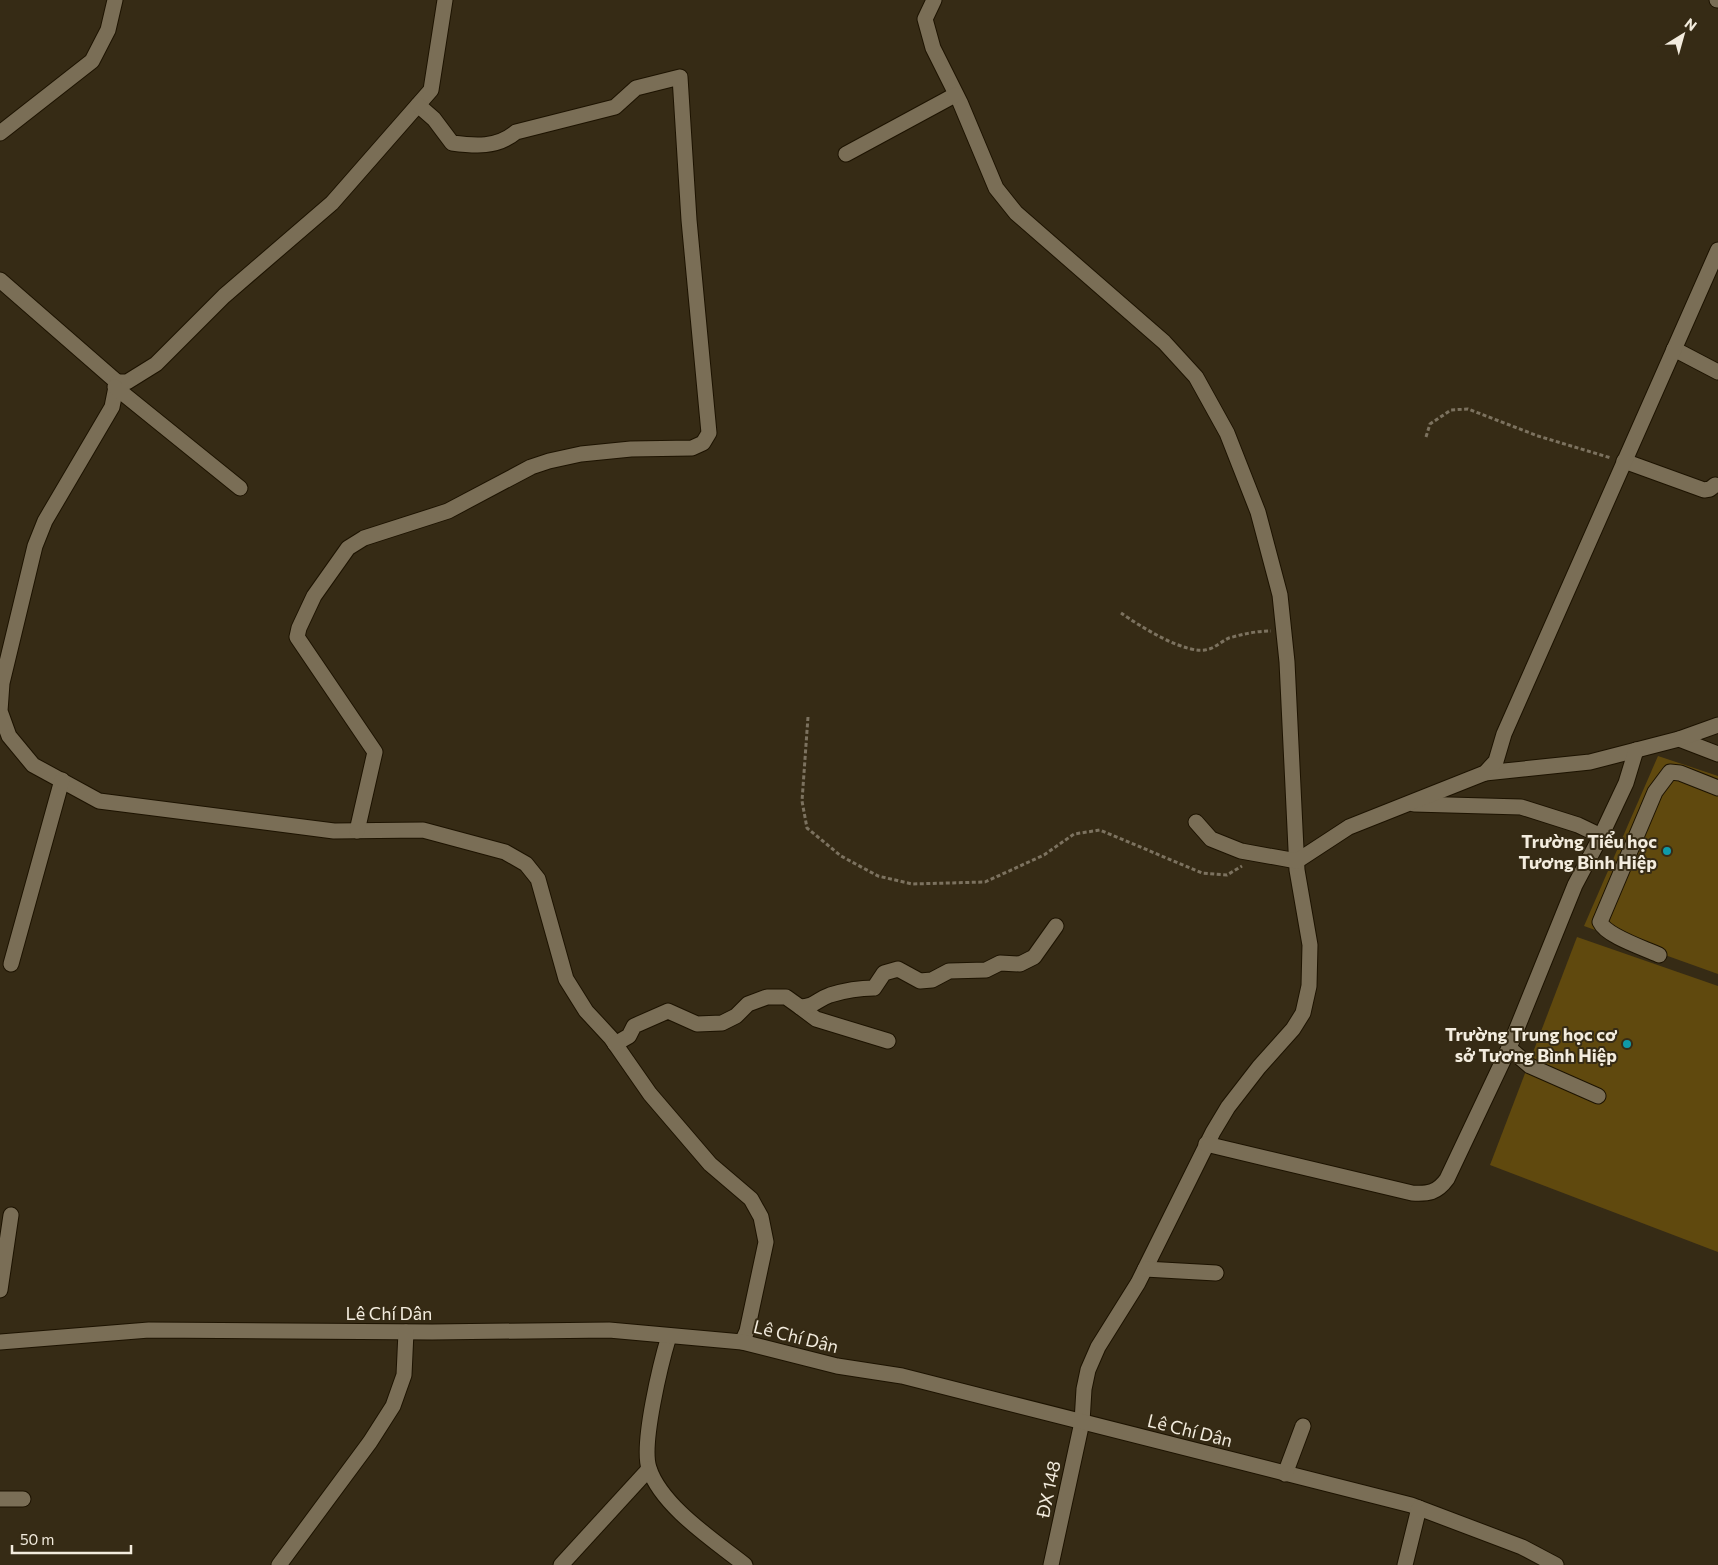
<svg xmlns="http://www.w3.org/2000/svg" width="1718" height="1565" font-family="Commissioner,sans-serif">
<rect width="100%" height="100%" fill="#362b15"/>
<g fill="#60490e">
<path d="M1658,756L1718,776V974L1584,926Z"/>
<path d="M1577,937L1718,986V1252L1490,1165Z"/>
</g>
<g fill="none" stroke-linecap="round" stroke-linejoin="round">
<g stroke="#1d1300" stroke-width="17">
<g id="minor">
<path d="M934,0L925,19L933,48L960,102L996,188L1016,213L1164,342L1196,377L1227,433L1258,512L1280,595L1287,662L1297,870L1310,945L1309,986L1303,1013L1293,1029L1259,1067L1228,1107L1213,1132L1138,1283L1098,1347L1088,1370L1084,1389L1082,1422L1051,1565"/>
<path d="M1717,0H1718"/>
<path d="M0,133L92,61L108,30L115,0"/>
<path d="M846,154L955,95"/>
<path d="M0,280L117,382L112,407L45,521L35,546L2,683L0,711L9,736L33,765L99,801L334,831L423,830L505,852L526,864L538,879L566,979L586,1011L611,1038L650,1094L710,1164L751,1199L761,1217L766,1242L747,1331L742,1342"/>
<path d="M1674,349L1718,372"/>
<path d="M117,382H127L156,364L224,296L332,203L431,90L445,0"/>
<path d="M115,387L240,488"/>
<path d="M1624,461L1704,490L1710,489L1715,485"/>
<path d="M1679,739L1718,754"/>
<path d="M1485,773L1590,762L1679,739L1718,725"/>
<path d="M1414,804L1521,807L1578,825L1601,836L1575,885L1509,1048L1530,1066L1598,1096"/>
<path d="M1196,822L1211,839L1241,851L1297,861L1349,827L1485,773L1496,761L1504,734L1718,250"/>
<path d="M357,831L375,752L297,637L299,628L314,596L348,548L364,538L448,511L531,467L549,461L581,454L631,449L692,448L703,443L709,433L689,220L680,77L636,88L615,107L516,132C497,148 475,146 452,143L434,119L418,105"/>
<path d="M1601,836L1626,783L1636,750"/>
<path d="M1659,955C1644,948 1606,936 1600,922L1655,792L1670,772L1680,773L1718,788"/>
<path d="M11,964L62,780"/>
<path d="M800,1007L816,1019L888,1041"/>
<path d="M615,1044L629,1036L634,1026L668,1011L697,1024L722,1023L736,1016L748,1004L767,997H786L800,1007C816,1006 816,1000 830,995C843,991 860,988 874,988L884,973L898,969L920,981L932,980L949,971L986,970L1000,963L1020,964L1034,957L1056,926"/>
<path d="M1206,1144L1412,1193C1428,1194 1437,1193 1447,1179L1509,1048"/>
<path d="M1145,1269L1216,1273"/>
<path d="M0,1290L11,1215"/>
<path d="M669,1336C661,1362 641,1444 649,1468C661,1506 715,1541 745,1565"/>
<path d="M0,1342L149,1330L432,1332L609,1330L742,1342L837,1366L902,1376L1411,1505L1522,1547L1556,1565"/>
<path d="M1285,1474L1303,1426"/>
<path d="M0,1499H23"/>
<path d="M279,1565L370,1442L393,1406L404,1375L406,1332"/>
<path d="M561,1565L649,1469"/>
<path d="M1405,1565L1419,1508"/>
</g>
</g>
<g stroke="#7c725f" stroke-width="3" stroke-dasharray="4 2.5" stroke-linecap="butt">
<path d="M1426,437L1430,424L1451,410L1468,409L1538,436L1611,458"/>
<path d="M1121,613C1138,625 1188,657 1209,649C1216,647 1222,641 1229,638C1243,634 1256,631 1271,631"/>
<path d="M808,717L802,801L807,828L841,856L878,876L912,884L985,882L1044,855L1074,834L1100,830L1202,873L1227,875L1242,866"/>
</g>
<use href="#minor" stroke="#7a6e56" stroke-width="15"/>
</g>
<g fill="#0f9aa8" stroke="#362b15" stroke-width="2">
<circle cx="1667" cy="851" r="5"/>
<circle cx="1627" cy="1044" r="5"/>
</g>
<g text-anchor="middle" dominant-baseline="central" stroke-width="4" stroke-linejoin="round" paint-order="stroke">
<g font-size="18" font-weight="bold" fill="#f3ecde" stroke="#362b15" text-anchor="end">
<text x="1657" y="841">Trường Tiểu học<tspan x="1657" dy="21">Tương Bình Hiệp</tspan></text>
<text x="1617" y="1034">Trường Trung học cơ<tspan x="1617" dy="21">sở Tương Bình Hiệp</tspan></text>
</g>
<g font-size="18" fill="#f3ecde" stroke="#362b15">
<text x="389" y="1313">Lê Chí Dân</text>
<text transform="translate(796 1336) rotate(14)">Lê Chí Dân</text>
<text transform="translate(1190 1430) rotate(14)">Lê Chí Dân</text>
<text transform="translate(1048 1489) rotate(-78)">ĐX 148</text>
</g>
</g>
<g transform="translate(1683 35) rotate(37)" stroke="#362b15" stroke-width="4" paint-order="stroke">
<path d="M0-4L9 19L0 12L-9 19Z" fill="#f3ecde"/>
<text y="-8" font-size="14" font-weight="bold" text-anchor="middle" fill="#f3ecde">N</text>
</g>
<path d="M12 1545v8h119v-8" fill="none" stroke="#f3ecde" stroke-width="2.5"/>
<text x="20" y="1545" font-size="15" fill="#f3ecde" stroke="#362b15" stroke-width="4" paint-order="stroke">50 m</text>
</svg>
